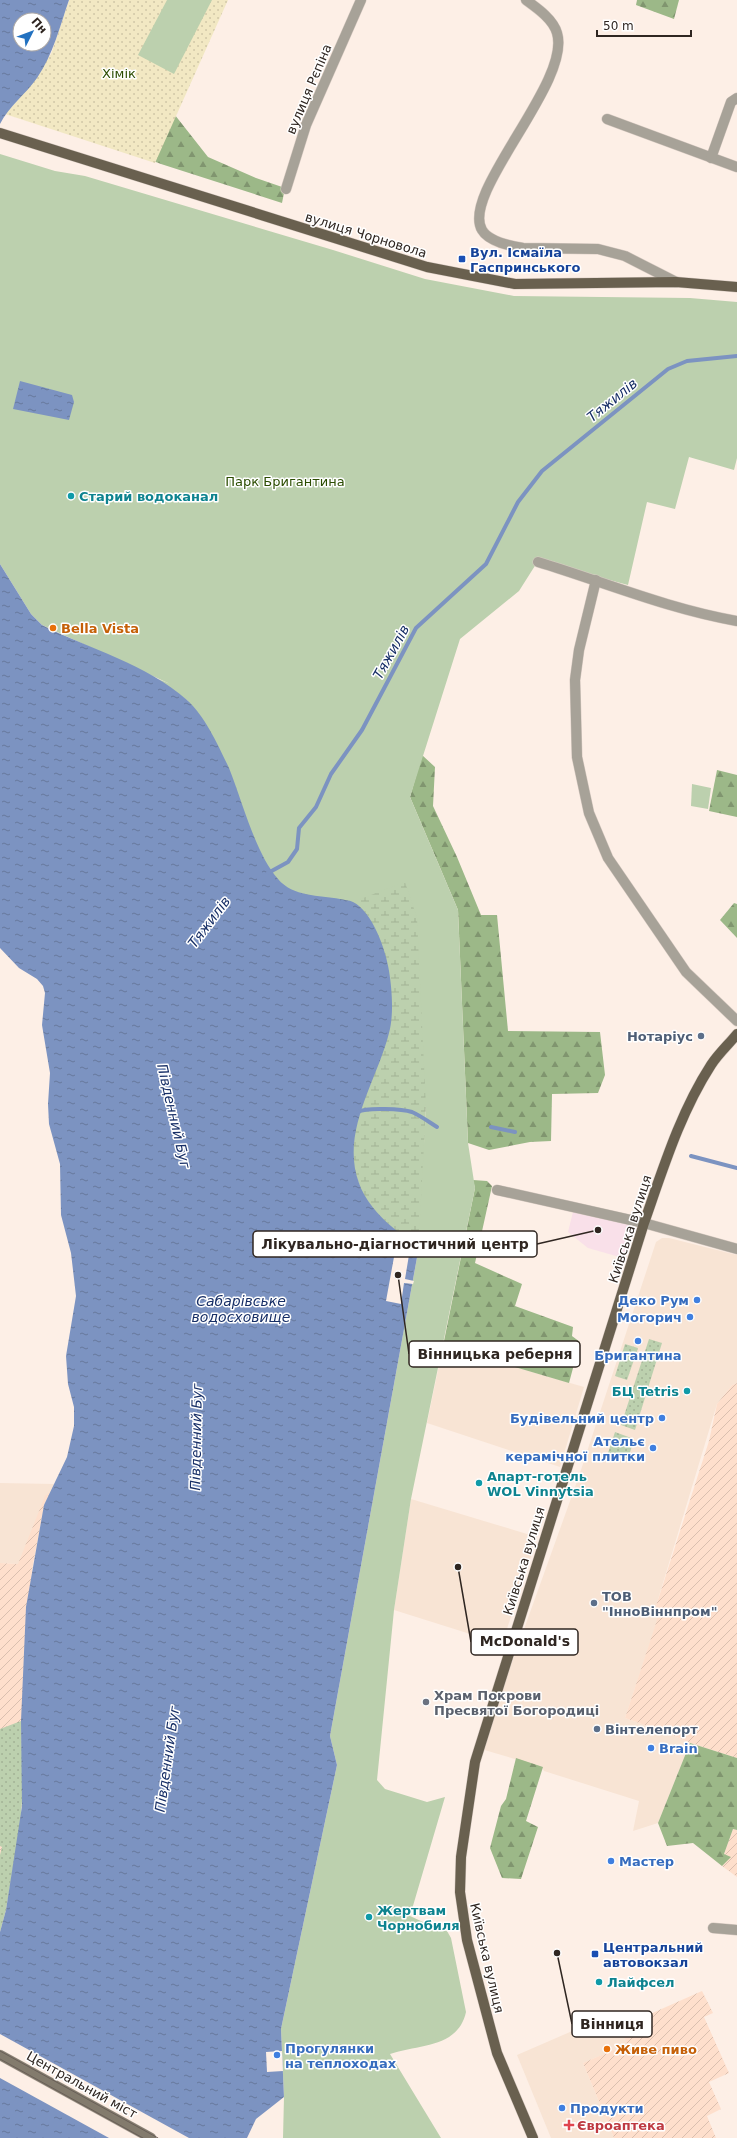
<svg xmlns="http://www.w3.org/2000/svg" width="737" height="2138" font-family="'DejaVu Sans',sans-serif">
<defs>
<pattern id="industrial-furrows" width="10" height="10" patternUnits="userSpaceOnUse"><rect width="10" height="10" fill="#fedfcc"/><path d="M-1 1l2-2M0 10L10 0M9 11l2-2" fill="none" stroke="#dabfaf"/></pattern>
<pattern id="grass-dots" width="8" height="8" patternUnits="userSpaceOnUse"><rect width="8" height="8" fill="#bcd0ae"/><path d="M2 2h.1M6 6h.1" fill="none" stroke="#a2b295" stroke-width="1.8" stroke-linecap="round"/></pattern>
<pattern id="forest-firs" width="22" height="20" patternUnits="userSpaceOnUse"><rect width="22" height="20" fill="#9cb888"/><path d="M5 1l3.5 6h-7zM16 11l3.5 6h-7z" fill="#80956f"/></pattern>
<pattern id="wetland-marsh" width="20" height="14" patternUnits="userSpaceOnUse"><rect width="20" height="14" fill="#bcd0ae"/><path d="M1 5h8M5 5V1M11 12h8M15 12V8" fill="none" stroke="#a2b295"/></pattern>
<pattern id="sand-dots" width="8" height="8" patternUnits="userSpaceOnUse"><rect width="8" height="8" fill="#f2e8c3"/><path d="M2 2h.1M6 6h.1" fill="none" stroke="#d0c7a7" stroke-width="1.8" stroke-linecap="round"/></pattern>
<pattern id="water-ripples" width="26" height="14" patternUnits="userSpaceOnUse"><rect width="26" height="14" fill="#7c93c1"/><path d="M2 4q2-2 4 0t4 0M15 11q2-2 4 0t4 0" fill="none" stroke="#66789c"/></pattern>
</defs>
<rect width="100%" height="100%" fill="#fdefe6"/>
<g fill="#f8e4d4">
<path d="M662,1238H669L737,1255V1383L732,1385L717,1404L656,1606L660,1613L625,1718L670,1734L690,1743L658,1823L633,1831L639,1801L544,1771L542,1767L481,1749L579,1476L656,1242Z"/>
<path d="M443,1346L584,1387L560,1467L427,1423Z"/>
<path d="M0,1483L55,1484L44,1505L35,1556L18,1564L0,1563Z"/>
<path d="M411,1499L537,1537L502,1644L394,1610Z"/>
<path d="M617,2018L628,2044L583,2063L614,2138H551L517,2055L593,2022L605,2024Z"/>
</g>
<g fill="url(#industrial-furrows)">
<path d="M737,1383V1758L690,1743L670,1734L625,1718L659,1614L656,1606L709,1441L717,1404L732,1385Z"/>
<path d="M50,1492L44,1505L32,1570L21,1748L0,1932V1563L18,1564L45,1496Z"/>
<path d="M733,1829L737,1830V1877L722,1866L730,1857L724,1854Z"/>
<path d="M702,1991L713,2013L704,2017L729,2073L709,2082L721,2109L707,2116L716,2138H614L583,2063L627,2044L621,2027Z"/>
</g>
<path fill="#f9e0e9" d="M574,1208L633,1223L623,1258L588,1248L568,1232Z"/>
<g fill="url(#grass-dots)">
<path d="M649,1339L662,1343L635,1430L621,1425Z"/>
<path d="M625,1344L638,1348L627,1380L615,1376Z"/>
<path d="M615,1432L634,1439L628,1459L608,1453Z"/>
<path d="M21,1721L23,1789L20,1826L6,1910L0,1932V1855L2,1847L0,1846V1729Z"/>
</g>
<g fill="url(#forest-firs)">
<path d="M637,0H679L674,19L636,5Z"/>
<path d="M171,110L208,157L256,178L285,188L282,203L161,164L112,145Z"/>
<path d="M422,755L435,767L433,806L457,857L481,915H497L508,1031L600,1032L605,1075L598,1093L552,1094L551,1141L530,1142L489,1150L468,1143L458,910L410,797Z"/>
<path d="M717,770L737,775V817L709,811Z"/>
<path d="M734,903L737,904V938L720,920Z"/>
<path d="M473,1180L487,1181L492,1186L475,1263L522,1284L515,1306L573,1327L572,1336L580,1342L569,1383L443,1346L475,1188Z"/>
<path d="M690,1743L737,1758V1830L733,1829L724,1854L731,1857L722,1866L693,1843L667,1846L658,1823Z"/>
<path d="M516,1758L543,1767L526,1821L538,1827L521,1879L502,1878L490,1848L501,1806L506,1799Z"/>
</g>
<path fill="url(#wetland-marsh)" d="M158,679L265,721L368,730L433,911L421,1244L413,1243L381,1246L188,701Z"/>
<path fill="url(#sand-dots)" d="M69,0H228L155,163L5,114L16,102L51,54Z"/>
<g fill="#bcd0ae">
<path d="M167,0H212L174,74L138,55Z"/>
<path d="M0,154L55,171L85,176L333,250L425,279L514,296L690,298L737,302V458L734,470L689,457L675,509L647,502L628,585L538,561L519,591L460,639L410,797L458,910L468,1143L475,1188L411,1499L394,1610L377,1780L385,1789L427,1802L445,1797L410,1916L436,1928L447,1931L451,1938L466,2012C458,2048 420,2044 390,2054L441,2138H283L284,2097L281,2029L337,1765L330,1736L418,1252L426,1108L417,918L405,882L345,905L260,889L192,712L189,699L168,683L42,625L31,614L0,564Z"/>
<path d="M692,784L711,788L708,809L691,806Z"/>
</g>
<g fill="url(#water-ripples)" fill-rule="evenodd">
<path d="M0,0H69C60,26 53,55 37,78C26,94 9,106 0,124ZM20,20H44V44H20Z"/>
<path d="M20,381L72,395L74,402L69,420L13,409Z"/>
<path d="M0,564L31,614L42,625C89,649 147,664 187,700C205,716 219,747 229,768C242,800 255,853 278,879C293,897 319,895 340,899C344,900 349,900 353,902C372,911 386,950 389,971C392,989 394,1015 389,1033C377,1081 340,1132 359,1183C364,1199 379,1216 391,1226C401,1235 412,1239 418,1252L330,1736L337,1765L281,2029L284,2097L256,2119L247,2138H0V1932L6,1910L22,1806L21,1721L26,1607L44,1505L67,1457L74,1426V1407L68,1384L66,1356L76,1296L71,1253L61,1215L60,1164L49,1124L48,1104L50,1073L42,1025L45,993L43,986L37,979L19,968L0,948Z"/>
</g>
<g fill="#fdefe6">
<path d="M396,1246L410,1249L405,1279L414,1281L413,1284L404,1283L401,1304L386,1301Z"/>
<path d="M0,2034L189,2138H109L0,2078Z"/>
<path d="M282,2051L283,2071L267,2072L266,2052Z"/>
</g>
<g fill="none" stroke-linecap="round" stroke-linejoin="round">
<g stroke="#7c93c1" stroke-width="4">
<path d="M268,873L288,862L297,849L299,828L316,807L331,774L362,730L416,628L486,564L518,502L542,471L668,369L687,361L737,356"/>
<path d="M358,1112C366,1107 403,1109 412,1112C421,1116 429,1122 437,1127"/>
<path d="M491,1127L515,1132"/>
<path d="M691,1156L737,1168"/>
</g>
<g stroke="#d8cbc3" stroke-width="11">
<g id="street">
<path d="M526,0C537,8 553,19 557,33C572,82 460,193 482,230C489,242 511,246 523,248L598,249L625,256L676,282"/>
<path d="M607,119L737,167"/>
<path d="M711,158L731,102L737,98"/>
<path d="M286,189L306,125L361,0"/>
<path d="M538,562C604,582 668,609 737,621"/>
<path d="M596,580L579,650L575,680L577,757L589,813L608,858L686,972L737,1021"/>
<path d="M497,1190L644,1223L737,1249"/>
<path d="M713,1928L737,1930"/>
</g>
</g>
<g stroke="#d8cbc3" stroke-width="11">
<path id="secondary" d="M0,2055L151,2138"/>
</g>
<g stroke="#d8cbc3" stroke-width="11">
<g id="primary">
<path d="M0,133L427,267L515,284L676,282L737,287"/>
<path d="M533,2138L497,2053L467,1940L460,1892L461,1857L475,1762L644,1223C663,1169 680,1113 711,1065C718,1054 729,1044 737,1034"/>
</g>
</g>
<use href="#street" stroke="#a7a298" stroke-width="10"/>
<use href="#secondary" stroke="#837b6d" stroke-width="10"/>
<use href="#primary" stroke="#69604f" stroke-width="10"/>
<g stroke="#695f58" stroke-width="1">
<path d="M0,2051L158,2138"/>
<path d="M0,2059L143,2138"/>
</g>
</g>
<g fill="#1a4fb4" stroke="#fff" stroke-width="1.5">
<rect x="458" y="255" width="8" height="8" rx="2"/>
<rect x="591" y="1950" width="8" height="8" rx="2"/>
</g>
<g fill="#0f9aa8" stroke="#fff" stroke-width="1.5">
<circle cx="71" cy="496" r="4"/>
<circle cx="687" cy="1391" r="4"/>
<circle cx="479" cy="1483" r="4"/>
<circle cx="369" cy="1917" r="4"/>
<circle cx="599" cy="1982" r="4"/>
</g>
<g fill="#e8710a" stroke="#fff" stroke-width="1.5">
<circle cx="53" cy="628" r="4"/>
<circle cx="607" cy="2049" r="4"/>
</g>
<g fill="#5c6f8a" stroke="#fff" stroke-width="1.5">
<circle cx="701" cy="1036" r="4"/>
<circle cx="594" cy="1603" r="4"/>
<circle cx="597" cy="1729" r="4"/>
</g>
<g fill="#3f7fe0" stroke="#fff" stroke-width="1.5">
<circle cx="697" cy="1300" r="4"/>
<circle cx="690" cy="1317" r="4"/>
<circle cx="638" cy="1341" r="4"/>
<circle cx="662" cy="1418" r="4"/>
<circle cx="653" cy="1448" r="4"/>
<circle cx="651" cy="1748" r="4"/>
<circle cx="611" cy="1861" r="4"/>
<circle cx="277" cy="2055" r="4"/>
<circle cx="562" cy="2108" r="4"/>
</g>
<circle fill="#6b7280" stroke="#fff" stroke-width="1.5" cx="426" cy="1702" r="4"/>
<path fill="#e0444e" stroke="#fff" stroke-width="1.5" d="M567 2119h4v4h4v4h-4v4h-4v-4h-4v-4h4z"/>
<g text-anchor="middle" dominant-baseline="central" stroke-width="3" stroke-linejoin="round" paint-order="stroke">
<g font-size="13" fill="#2b4c01" stroke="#fff">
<text x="119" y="73">Хімік</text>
<text x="285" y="481">Парк Бригантина</text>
</g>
<g font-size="13" fill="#2f2621" stroke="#fff">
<text transform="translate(309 89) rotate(-67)">вулиця Рєпіна</text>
<text transform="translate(366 235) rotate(17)">вулиця Чорновола</text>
<text transform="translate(630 1229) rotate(-72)">Київська вулиця</text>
<text transform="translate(524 1561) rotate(-73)">Київська вулиця</text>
<text transform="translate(487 1958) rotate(77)">Київська вулиця</text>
<text transform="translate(82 2085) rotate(29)">Центральний міст</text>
</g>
<g font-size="13" font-weight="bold" fill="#164399" stroke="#fff" text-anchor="start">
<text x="470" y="252">Вул. Ісмаїла<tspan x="470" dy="15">Гаспринського</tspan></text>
<text x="603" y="1947">Центральний<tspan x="603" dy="15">автовокзал</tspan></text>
</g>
<g font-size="13" font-weight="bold" fill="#0d838f" stroke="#fff" text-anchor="start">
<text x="79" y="496">Старий водоканал</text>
<text x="679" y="1391" text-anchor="end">БЦ Tetris</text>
<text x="487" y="1476">Апарт-готель<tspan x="487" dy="15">WOL Vinnytsia</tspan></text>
<text x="377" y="1910">Жертвам<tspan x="377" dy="15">Чорнобиля</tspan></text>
<text x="607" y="1982">Лайфсел</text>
</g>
<g font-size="13" font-weight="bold" fill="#c56008" stroke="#fff" text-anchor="start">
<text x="61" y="628">Bella Vista</text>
<text x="615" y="2049">Живе пиво</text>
</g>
<g font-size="13" font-weight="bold" fill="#4e5e75" stroke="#fff" text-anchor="start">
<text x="693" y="1036" text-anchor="end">Нотаріус</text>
<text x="602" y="1596">ТОВ<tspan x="602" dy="15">"ІнноВіннпром"</tspan></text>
<text x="605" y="1729">Вінтелепорт</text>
</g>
<g font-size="13" font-weight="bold" fill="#366cbe" stroke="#fff" text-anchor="end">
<text x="689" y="1300">Деко Рум</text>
<text x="682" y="1317">Могорич</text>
<text x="638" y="1355" text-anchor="middle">Бригантина</text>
<text x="654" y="1418">Будівельний центр</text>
<text x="645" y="1441">Ательє<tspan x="645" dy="15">керамічної плитки</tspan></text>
<text x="659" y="1748" text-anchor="start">Brain</text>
<text x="619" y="1861" text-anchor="start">Мастер</text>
<text x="285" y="2048" text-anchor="start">Прогулянки<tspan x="285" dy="15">на теплоходах</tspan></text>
<text x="570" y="2108" text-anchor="start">Продукти</text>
</g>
<g font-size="13" font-weight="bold" fill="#5b616d" stroke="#fff" text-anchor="start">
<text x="434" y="1695">Храм Покрови<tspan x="434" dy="15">Пресвятої Богородиці</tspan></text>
</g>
<g font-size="13" font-weight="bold" fill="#be3a42" stroke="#fff" text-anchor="start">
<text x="577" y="2125">Євроаптека</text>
</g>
<g font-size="14" font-style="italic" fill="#162e66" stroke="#fff">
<text transform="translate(612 400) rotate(-39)">Тяжилів</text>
<text transform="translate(391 652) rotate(-61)">Тяжилів</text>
<text transform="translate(209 922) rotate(-53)">Тяжилів</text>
<text transform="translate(174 1116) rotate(77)">Південний Буг</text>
<text x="241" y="1301">Сабарівське<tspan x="241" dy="16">водосховище</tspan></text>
<text transform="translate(196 1437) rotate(-89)">Південний Буг</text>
<text transform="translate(167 1759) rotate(-82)">Південний Буг</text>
</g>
</g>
<path fill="none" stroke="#2f2621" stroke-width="1.5" d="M598 1230L537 1244M398 1275L409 1354M458 1567L471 1642M557 1953L572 2024"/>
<g fill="#2f2621" stroke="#fff" stroke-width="1.5">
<circle cx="598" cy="1230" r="4"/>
<circle cx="398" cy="1275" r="4"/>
<circle cx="458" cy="1567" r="4"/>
<circle cx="557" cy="1953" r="4"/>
</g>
<g fill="#fff" stroke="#2f2621" stroke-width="1.5">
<rect x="253" y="1231" width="284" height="26" rx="4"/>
<rect x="409" y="1341" width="171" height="26" rx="4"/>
<rect x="471" y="1629" width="107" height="26" rx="4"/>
<rect x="572" y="2011" width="80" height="26" rx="4"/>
</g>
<g font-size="14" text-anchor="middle" font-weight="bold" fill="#2f2621">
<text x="395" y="1249">Лікувально-діагностичний центр</text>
<text x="495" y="1359">Вінницька реберня</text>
<text x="525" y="1646">McDonald's</text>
<text x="612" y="2029">Вінниця</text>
</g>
<g transform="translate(32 32) rotate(48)"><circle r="19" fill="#ffffff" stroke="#aca8a6"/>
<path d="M0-3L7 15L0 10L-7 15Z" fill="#2271c0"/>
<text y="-6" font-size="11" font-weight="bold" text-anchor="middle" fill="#2f2621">Пн</text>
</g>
<path d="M597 30v6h94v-6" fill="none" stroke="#2f2621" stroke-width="2"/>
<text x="603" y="30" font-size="12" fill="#2f2621" stroke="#ffffff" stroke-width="3" paint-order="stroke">50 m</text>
</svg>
